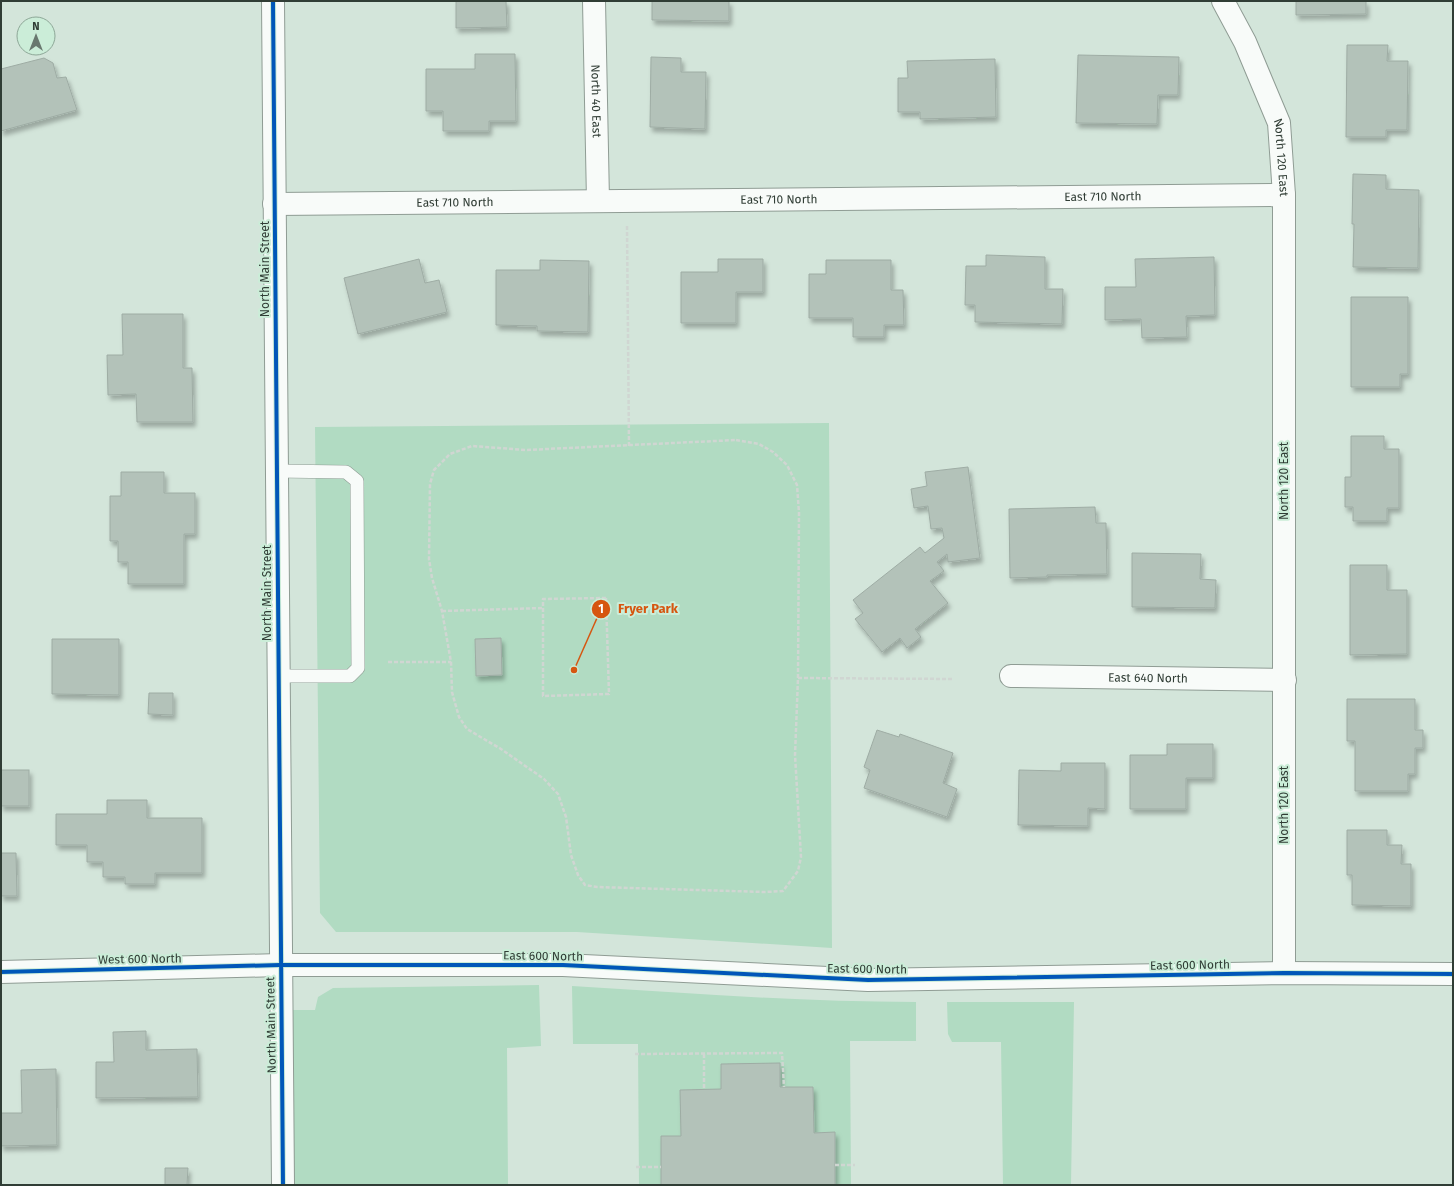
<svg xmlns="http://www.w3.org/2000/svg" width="1454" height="1186" font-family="'Fira Sans',sans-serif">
<defs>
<filter id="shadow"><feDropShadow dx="2.5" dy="4.5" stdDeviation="2" flood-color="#0004"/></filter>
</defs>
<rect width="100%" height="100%" fill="#d3e5da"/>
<g fill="#b1dbc2">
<path d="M829,423L832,948L577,932H336L320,913L315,427Z"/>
<path d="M539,985L541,1046L507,1048L508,1185H294L291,1010H315L318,997L333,988Z"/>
<path d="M572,986C687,993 801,1002 916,1002V1041H850L851,1185H639L638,1044H573Z"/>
<path d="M947,1002H1074L1071,1185H1003L1001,1042H952L948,1034Z"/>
</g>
<g fill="#b3c2b9" stroke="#9eaca4" filter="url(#shadow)">
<path d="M456,1H506L507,27L456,28Z"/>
<path d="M652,1H729V21L652,20Z"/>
<path d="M1296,1H1366V14L1296,15Z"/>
<path d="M1347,45H1388L1387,61H1408L1407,130H1386V137H1346Z"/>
<path d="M475,54H515L516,121H489V131H443V111H426V69H475Z"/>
<path d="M1078,55L1179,57L1178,95H1158L1157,124L1076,123Z"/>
<path d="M651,57L681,58V72H706L705,129L650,127Z"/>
<path d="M44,58L53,63L57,78L66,77L77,110L1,131V69Z"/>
<path d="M995,59L996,117L920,119V112H898V78H908L907,61Z"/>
<path d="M1353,174L1386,175V189L1419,190L1418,268L1353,267L1354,224H1352Z"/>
<path d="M986,255L1045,257V289H1063L1062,324L975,322V305H965L966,266H986Z"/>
<path d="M1214,257L1215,315L1186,316L1187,337L1142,338L1141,319L1105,320V287H1136L1135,259Z"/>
<path d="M419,259L425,283L439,280L447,312L358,334L344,278Z"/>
<path d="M718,259H763V292H736V323H681V272H718Z"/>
<path d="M540,260L589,261L588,332L537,331V326L496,325V270H540Z"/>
<path d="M826,260H891V290H903L904,325H884V337H853V318H809V274H826Z"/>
<path d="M1351,297H1408V374H1400V387H1351Z"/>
<path d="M122,314H183V368H192L193,422H137L136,394L108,395L107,355H123Z"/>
<path d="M1351,436H1384V449H1399V508H1387V521H1353V507H1345V477H1351Z"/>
<path d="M968,467L980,558L948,562L947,554L937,562L944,571L930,581L948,603L915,629L921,637L907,648L900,638L882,652L855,619L863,613L853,600L920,547L925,553L944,538L942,528L931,529L928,506L914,508L911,489L927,486L925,472Z"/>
<path d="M121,472H164V493H195V534H184V584H128V562H118V541H110V496H121Z"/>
<path d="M1095,507L1096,523H1106L1107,574L1047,575V577L1010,578L1009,509Z"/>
<path d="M1132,553L1201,554L1200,579L1216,580L1215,608L1132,607Z"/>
<path d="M1350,565H1387V590H1407V654L1350,655Z"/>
<path d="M501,638L502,675L476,676L475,639Z"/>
<path d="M52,639H119V695L52,694Z"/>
<path d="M149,693H173V715L148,714Z"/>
<path d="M1347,699H1415V730H1423V748H1415V774H1408V791H1355V741H1347Z"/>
<path d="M877,730L899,737L900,734L953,753L943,783L957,789L947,817L864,788L870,770L864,767Z"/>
<path d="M1167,744H1213V778H1186V809H1130V755H1167Z"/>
<path d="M1061,763H1105V809L1088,808V826L1018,825L1019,770L1061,771Z"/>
<rect x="1" y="770" width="28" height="36"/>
<path d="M107,800H147V818H202V873H155V884H125V877H103V862H87V845H56V814H107Z"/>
<path d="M1347,830H1387V845H1402L1401,864H1411V906L1352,905V875H1347Z"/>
<path d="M1,853H16L17,896H1Z"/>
<path d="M146,1031V1050L197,1049L198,1097L96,1098V1062H114L113,1032Z"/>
<path d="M780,1063V1087H813L814,1133L835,1132V1185H661V1136H681L680,1090L721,1089V1064Z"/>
<path d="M56,1069L57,1145L1,1146V1113H22L21,1070Z"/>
<path d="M165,1168H188L187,1185H165Z"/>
</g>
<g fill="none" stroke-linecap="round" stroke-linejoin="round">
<g stroke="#8f9c94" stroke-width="14">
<path id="service" d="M276,471L346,472L357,481L358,668L350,676H278"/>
</g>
<g stroke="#8f9c94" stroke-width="24">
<g id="minor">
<path d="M273,1L283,1185"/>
<path id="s1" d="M594,1L598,201"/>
<path id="s2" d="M1223,1L1245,42L1279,123L1284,195V973"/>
<path id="s3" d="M274,204L1284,195"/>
<path id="s4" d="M1011,676L1285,680"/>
</g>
</g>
<g stroke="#8f9c94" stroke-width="24">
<path id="tertiary" d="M1,972L280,965H563L868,980L1284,973L1453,974"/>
</g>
<g stroke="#d0d6d2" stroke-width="2.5" stroke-dasharray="4 2" stroke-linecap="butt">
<path d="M627,226L629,446"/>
<path d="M736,440L759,444L773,452L787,465L797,485L799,513L798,678L795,755L801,857L798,871L783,891L765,892L597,887L585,885L578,875L571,855L566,817L558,794L544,779L501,749L467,729L459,717L452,692L451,662L442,611L432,578L429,559L430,484L434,470L450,454L472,446L526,450Z"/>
<path d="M606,598L609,694L543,696V599Z"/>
<path d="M442,611L543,608"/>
<path d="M388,662H451"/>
<path d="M798,678L954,679"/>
<path d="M635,1054L782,1053L784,1087"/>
<path d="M704,1054V1089"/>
<path d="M835,1165H855"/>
<path d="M636,1167H661"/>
</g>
<use href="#service" stroke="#f8fbf9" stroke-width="13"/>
<use href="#minor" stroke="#f8fbf9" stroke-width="22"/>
<use href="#tertiary" stroke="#f8fbf9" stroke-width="22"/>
<g stroke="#cbedd8" stroke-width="6">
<g id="cycleway">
<path d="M273,1L283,1185"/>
<path d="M1,972L280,965H563L868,980L1284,973L1453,974"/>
</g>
</g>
<use href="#cycleway" stroke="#0057b8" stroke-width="4"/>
</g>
<g text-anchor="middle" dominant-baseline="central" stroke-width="4" stroke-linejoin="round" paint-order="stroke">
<g font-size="12" fill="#303d35" stroke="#cbedd8">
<text stroke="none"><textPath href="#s1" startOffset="100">North 40 East</textPath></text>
<text stroke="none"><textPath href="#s2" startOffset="169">North 120 East</textPath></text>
<text stroke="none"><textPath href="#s3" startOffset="829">East 710 North</textPath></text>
<text stroke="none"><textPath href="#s3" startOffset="505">East 710 North</textPath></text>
<text stroke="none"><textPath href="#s3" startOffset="181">East 710 North</textPath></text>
<text transform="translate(265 269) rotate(-90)">North Main Street</text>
<text transform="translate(1284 481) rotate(-90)">North 120 East</text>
<text transform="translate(267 593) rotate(-90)">North Main Street</text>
<text stroke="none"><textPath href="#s4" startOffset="137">East 640 North</textPath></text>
<text transform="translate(1284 805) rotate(-90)">North 120 East</text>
<text transform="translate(543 956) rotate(1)">East 600 North</text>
<text transform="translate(140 959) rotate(-1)">West 600 North</text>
<text transform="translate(1190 965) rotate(-1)">East 600 North</text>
<text transform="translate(867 969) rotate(1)">East 600 North</text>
<text transform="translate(271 1025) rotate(-91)">North Main Street</text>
</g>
</g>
<path fill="none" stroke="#d65610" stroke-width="1.5" d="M574 670L601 609"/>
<g fill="#d65610" stroke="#cbedd8" stroke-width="1.5">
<circle cx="574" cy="670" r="4"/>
<circle cx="601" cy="609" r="10"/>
</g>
<g font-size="12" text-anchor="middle" font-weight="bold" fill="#fff">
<text x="601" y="613">1</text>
</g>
<g font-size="13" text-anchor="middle" font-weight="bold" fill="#d65610" stroke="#cbedd8" stroke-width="4" stroke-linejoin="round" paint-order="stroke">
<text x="648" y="613">Fryer Park</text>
</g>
<rect width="1454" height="1186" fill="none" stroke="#303d35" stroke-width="4"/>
<g transform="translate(36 36)"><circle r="19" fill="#cbedd8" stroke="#8da797"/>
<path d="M0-3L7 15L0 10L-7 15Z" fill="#69786f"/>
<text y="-6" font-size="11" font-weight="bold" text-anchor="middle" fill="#303d35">N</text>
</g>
</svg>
